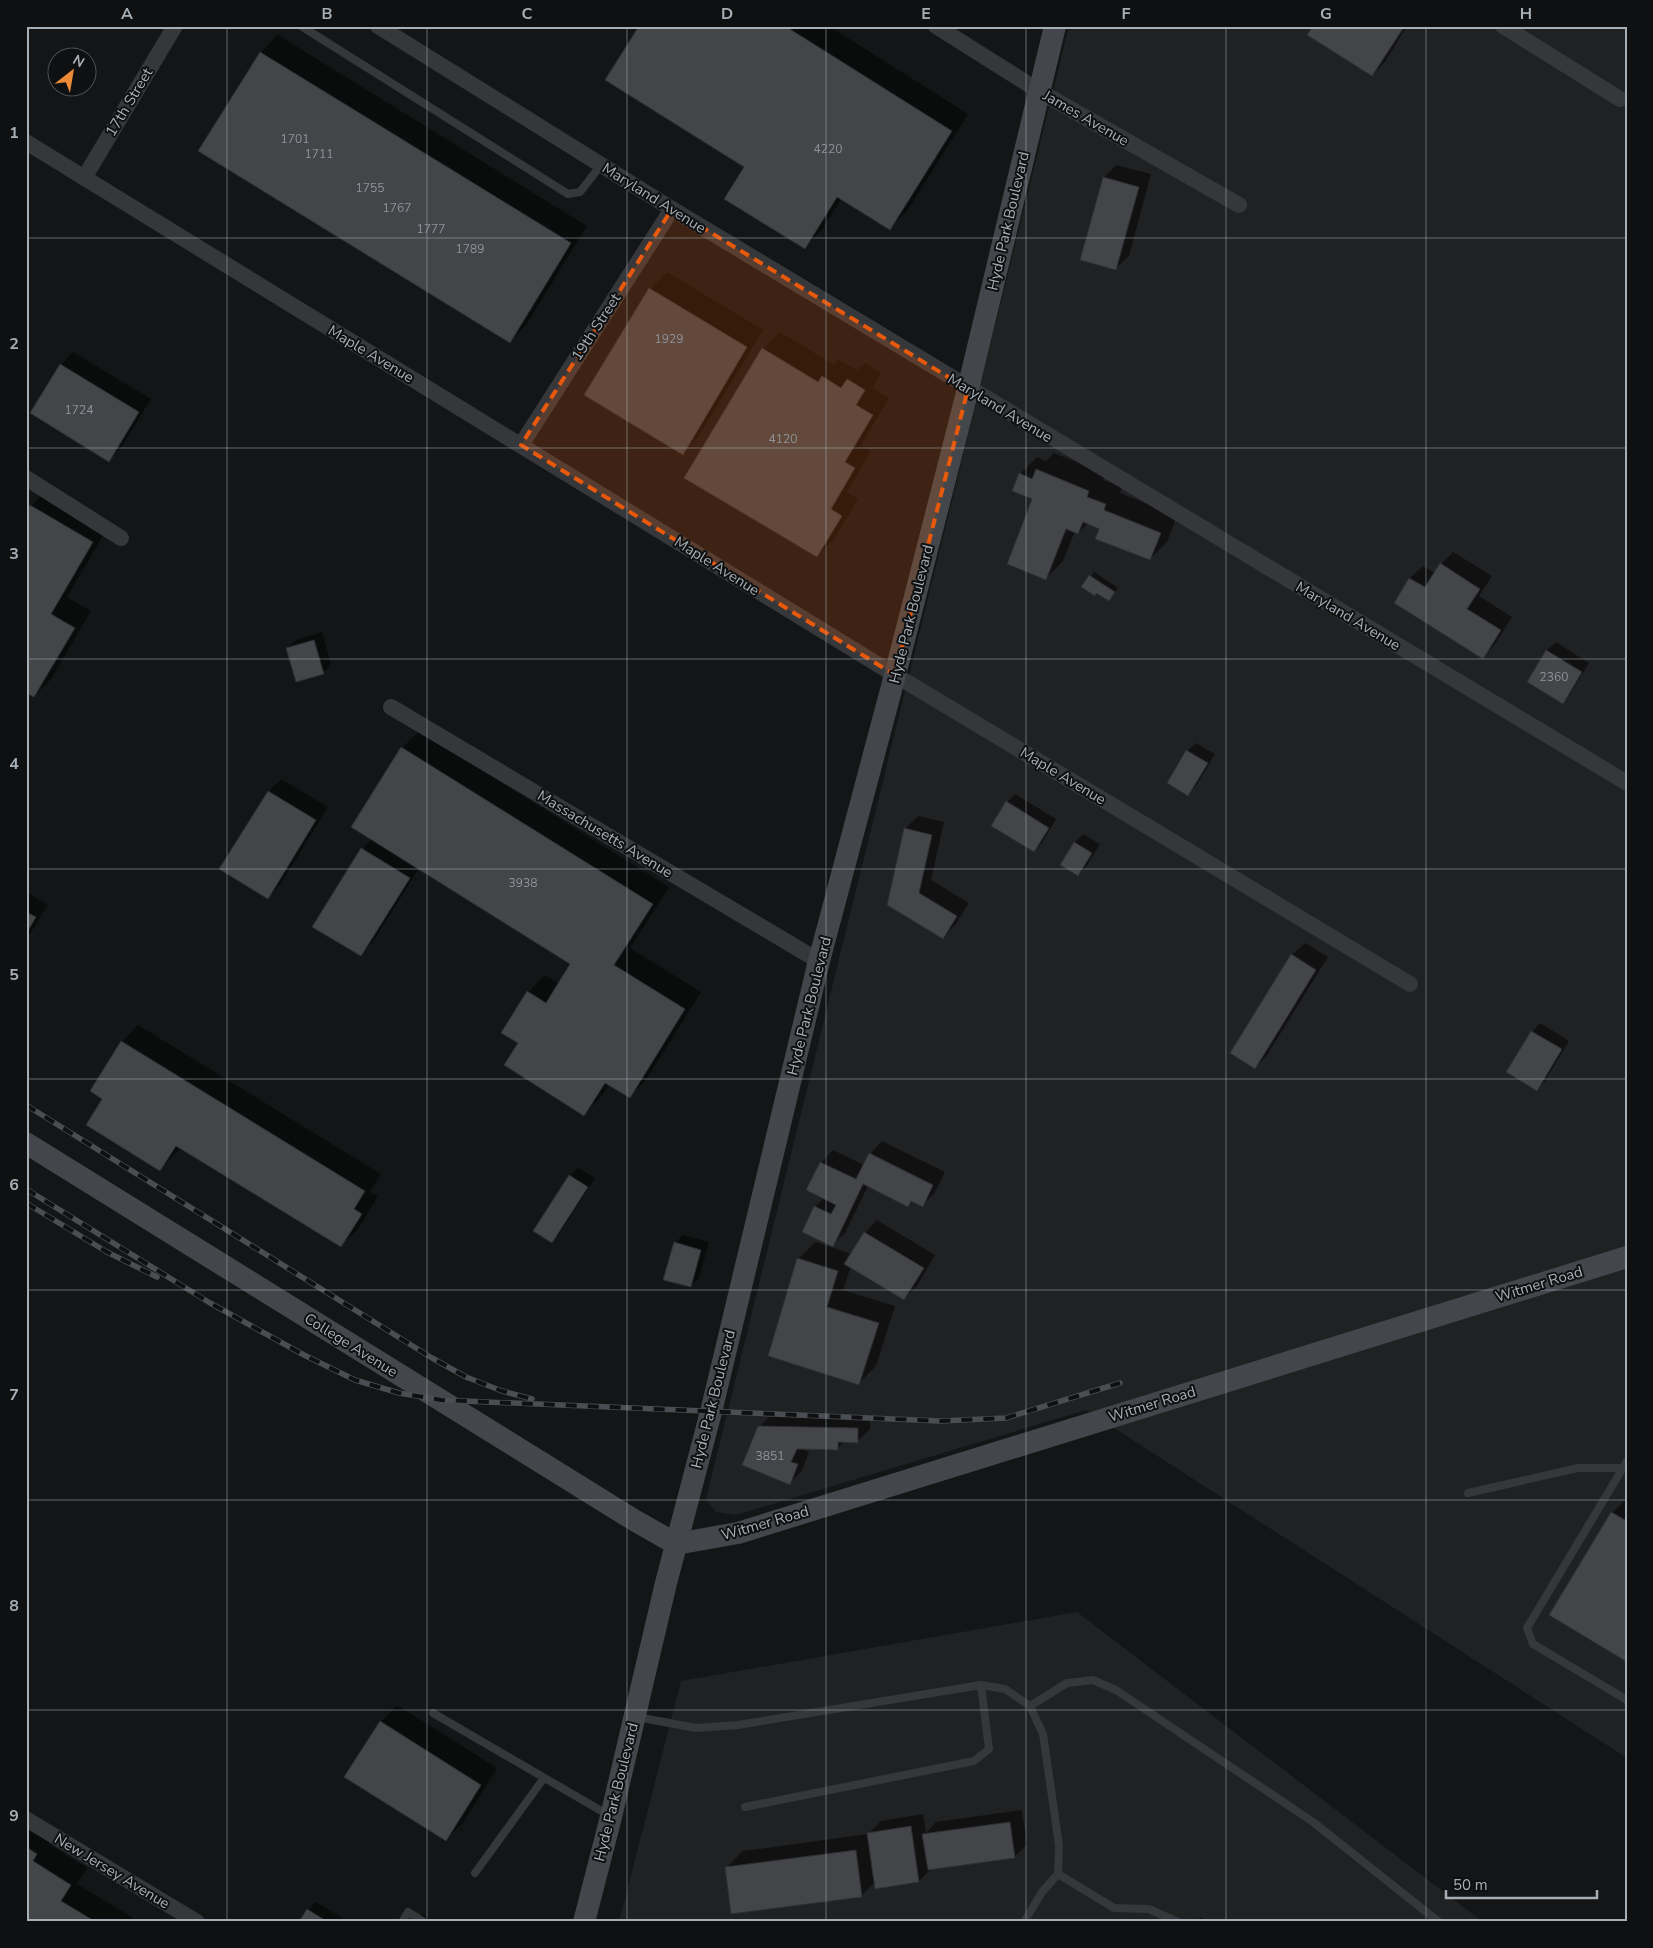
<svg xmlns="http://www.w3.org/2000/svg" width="1653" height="1948" font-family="'Nunito Sans',sans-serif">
<rect width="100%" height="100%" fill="#141516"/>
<g fill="#202123">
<path d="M1069,26H1627V1758L1086,1410L736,1515L716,1512L706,1499Z"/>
<path d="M1077,1612L1483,1922H619L681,1681Z"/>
</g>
<g fill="#0007">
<path d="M640,26H829L968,114L907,211L890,228L842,198L821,231L804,248Z"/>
<path d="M1315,26H1407L1385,62L1372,75Z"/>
<path d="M278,35L587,226L526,325L509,342L200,151L261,52Z"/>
<path d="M1116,165L1151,174L1129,256L1116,268L1104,177Z"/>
<path d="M667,272L763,330L699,436L682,453L586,395L650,289Z"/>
<path d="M780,332L834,365L839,360L857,370L865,363L881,373L872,388L889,398L861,445L871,451L847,492L858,499L834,539L817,556L763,349Z"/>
<path d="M73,352L151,399L121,448L109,460L61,365Z"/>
<path d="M1054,453L1106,474L1103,480L1122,487L1120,493L1177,516L1167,542L1150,559L1101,528L1088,523L1078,533L1075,531L1063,561L1046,578L1034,498L1020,474L1037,457L1046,461Z"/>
<path d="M48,489L109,525L67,597L91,611L51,679L34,696L31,506Z"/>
<path d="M1453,552L1492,576L1479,596L1512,617L1495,644L1483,657L1395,602L1410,578L1423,566L1435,573L1441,564Z"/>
<path d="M1094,572L1118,588L1109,600L1083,586Z"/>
<path d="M322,632L331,665L323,673L287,648L296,640Z"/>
<path d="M1556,642L1589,663L1570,694L1562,702L1528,682L1547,650Z"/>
<path d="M419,731L669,887L630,948L701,992L646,1080L629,1097L609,1084L601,1097L584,1114L519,1042L528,992L545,975L559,984L571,964L419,868L373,942L360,955L362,849L372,839L402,748Z"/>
<path d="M1196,743L1215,754L1196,786L1188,794L1168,783L1187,751Z"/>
<path d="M281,779L328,807L280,885L268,897L221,869L269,791Z"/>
<path d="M1015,794L1056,819L1042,843L1034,851L1007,802Z"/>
<path d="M918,816L944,822L931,880L969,903L955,925L943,937L888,904L905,829Z"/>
<path d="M1083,834L1100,844L1086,867L1078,875L1061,865L1075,842Z"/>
<path d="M26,892L48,905L26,940Z"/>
<path d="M1305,943L1328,957L1267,1055L1255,1068L1292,955Z"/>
<path d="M1540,1023L1569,1041L1545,1081L1537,1089L1532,1032Z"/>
<path d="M138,1025L381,1174L370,1192L378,1196L358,1229L341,1245L181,1147L160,1170L104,1098L122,1042Z"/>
<path d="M882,1141L945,1172L935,1192L923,1205L913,1200L908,1205L868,1186L845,1233L832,1245L815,1207L824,1198L821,1163L833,1150L864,1165L870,1154Z"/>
<path d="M578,1168L595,1178L560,1233L552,1242L570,1176Z"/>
<path d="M877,1220L935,1255L917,1286L904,1298L851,1266L843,1290L895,1306L876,1366L859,1383L798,1259L815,1242L852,1254L865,1233Z"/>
<path d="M683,1235L709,1242L699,1278L691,1286L675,1243Z"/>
<path d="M772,1414L870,1416V1429L857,1442L845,1441L837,1449L800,1448L809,1452L802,1471L789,1483L759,1427Z"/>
<path d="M1627,1498V1660L1551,1615L1612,1513Z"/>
<path d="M397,1705L497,1768L463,1823L446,1839L381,1722Z"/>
<path d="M1022,1810L1027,1845L1014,1857L932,1868L919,1881L875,1882L861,1896L726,1868L743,1851L868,1834L881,1821L923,1814L926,1833L936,1822Z"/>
<path d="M26,1821L53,1837L49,1844L87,1868L77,1884L140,1922H26Z"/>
<path d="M316,1902L343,1918L341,1922H301L308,1910Z"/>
<path d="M422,1914L435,1922H415Z"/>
<path d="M1201,1917L1208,1922H1196Z"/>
</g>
<g fill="#434549" stroke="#2e2f32">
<path d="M639,26H785L952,131L890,230L837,197L805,249L724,199L744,167L605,80Z"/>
<path d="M1313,26H1403L1404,27L1372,76L1307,35Z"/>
<path d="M260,52L571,243L510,343L198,151Z"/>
<path d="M1103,177L1139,187L1116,270L1080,260Z"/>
<path d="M649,288L747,347L683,455L584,395Z"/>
<path d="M762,348L818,382L822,376L841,388L847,379L865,390L856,405L873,415L845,462L855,468L831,509L842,516L817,557L684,478Z"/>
<path d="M60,364L139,412L109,462L30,413Z"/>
<path d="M1036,469L1089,491L1087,497L1106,504L1104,510L1161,533L1150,560L1095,539L1099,529L1083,522L1078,534L1066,529L1046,580L1007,564L1032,499L1012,491L1019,473L1032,479Z"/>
<path d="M30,505L93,542L51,614L75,628L34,697L26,693V512Z"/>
<path d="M1440,563L1480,589L1467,609L1501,630L1483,659L1394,603L1409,578L1425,587Z"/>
<path d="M1089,575L1115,592L1109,601L1096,593L1095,596L1081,587Z"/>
<path d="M314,640L324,674L296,682L286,648Z"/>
<path d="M1546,650L1582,672L1563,704L1527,682Z"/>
<path d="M401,747L653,904L614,965L685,1009L630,1098L605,1083L584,1116L504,1065L518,1043L501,1033L527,991L546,1003L570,964L351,827Z"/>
<path d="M1186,750L1208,763L1188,796L1167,783Z"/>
<path d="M268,791L316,820L268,899L219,869Z"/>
<path d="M1006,801L1049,828L1034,852L991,826Z"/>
<path d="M904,828L932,835L919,893L957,916L943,939L887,905Z"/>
<path d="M1074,842L1092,853L1078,876L1060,865Z"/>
<path d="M361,848L410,878L361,956L312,927Z"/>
<path d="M26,912L36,917L26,934Z"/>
<path d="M1291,954L1316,970L1255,1069L1230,1053Z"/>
<path d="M1531,1031L1562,1049L1537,1091L1506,1072Z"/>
<path d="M121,1041L365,1191L354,1209L362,1214L341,1247L176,1146L160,1171L86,1125L102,1099L90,1091Z"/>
<path d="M869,1153L933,1185L923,1207L911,1201L908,1207L863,1184L833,1247L802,1232L814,1206L831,1214L836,1205L806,1190L820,1162L856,1179Z"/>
<path d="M569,1175L588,1187L552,1243L533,1231Z"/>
<path d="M864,1232L924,1268L904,1300L844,1264Z"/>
<path d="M674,1242L701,1250L691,1287L663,1280Z"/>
<path d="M797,1258L838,1271L827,1307L879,1323L859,1385L768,1356Z"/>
<path d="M758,1426L858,1428V1443L838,1442V1450L797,1449L791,1462L798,1464L790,1485L742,1465Z"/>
<path d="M1611,1512L1627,1521V1662L1549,1615Z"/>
<path d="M380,1721L481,1785L446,1841L344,1777Z"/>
<path d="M1010,1822L1015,1858L928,1870L922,1834Z"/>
<path d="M911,1826L919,1882L875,1889L867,1833Z"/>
<path d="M26,1847L37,1854L33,1861L71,1885L61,1901L96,1922H26Z"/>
<path d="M856,1850L862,1897L731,1914L725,1867Z"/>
<path d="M307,1909L328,1922H299Z"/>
</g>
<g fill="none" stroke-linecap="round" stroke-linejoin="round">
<g stroke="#35373b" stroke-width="8">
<path d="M301,26L568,194L580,192L601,165"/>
<path d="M1627,1461L1527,1628L1533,1644L1627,1700"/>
<path d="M1468,1493L1578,1468H1623"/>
<path d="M1030,1706L1067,1683L1093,1680L1116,1690L1313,1822L1439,1922"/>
<path d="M433,1713L610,1816"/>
<path d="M637,1717L696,1728L738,1725L981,1685L1005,1689L1030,1706L1043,1734L1059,1845L1058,1874L1042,1892L1024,1922"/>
<path d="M745,1807L974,1761L989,1749L981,1685"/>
<path d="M475,1873L544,1778"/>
<path d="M1058,1874L1114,1908L1149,1909L1178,1922"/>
<path d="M402,1922L408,1912L424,1922"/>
</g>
<g stroke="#35373b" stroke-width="16">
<path d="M378,26L672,209L1627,783"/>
<path d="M936,26L1039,91L1239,205"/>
<path d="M1503,26L1620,99"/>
<path d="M26,142L895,675L1410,984"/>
<path d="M84,178L175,26"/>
<path d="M521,445L672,209"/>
<path d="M26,478L121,538"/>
<path d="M391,707L819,961"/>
<path d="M26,1819L197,1922"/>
</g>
<g stroke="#43474b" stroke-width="22">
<path d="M26,1143L634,1520L676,1544L738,1533L1627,1257"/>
<path d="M584,1922L611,1817L666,1583L711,1412L819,961L895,675L968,389L1055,26"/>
</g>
<g stroke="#4a4e52" stroke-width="5.5">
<g id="rail">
<path d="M26,1105L432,1358L466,1377L502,1391L532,1399"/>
<path d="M26,1189L210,1303L304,1355L355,1380L399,1393L441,1400L940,1421L1006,1418L1120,1383"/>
<path d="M26,1203L107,1252L157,1277"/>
</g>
</g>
<use href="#rail" stroke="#0f1011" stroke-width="4" stroke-dasharray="11" stroke-linecap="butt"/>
</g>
<path fill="#e8590c" fill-opacity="0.2" stroke="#e8590c" stroke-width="4" stroke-dasharray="10 6" stroke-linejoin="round" d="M672,209L968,389L895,675L521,445Z"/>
<path fill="none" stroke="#a6aeb6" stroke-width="1" stroke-opacity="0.55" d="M227,26V1922M427,26V1922M627,26V1922M826,26V1922M1026,26V1922M1226,26V1922M1426,26V1922M26,238H1627M26,448H1627M26,659H1627M26,869H1627M26,1079H1627M26,1290H1627M26,1500H1627M26,1710H1627"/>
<g text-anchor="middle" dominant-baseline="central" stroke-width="4" stroke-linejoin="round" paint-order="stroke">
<g font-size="12" fill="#8d949b">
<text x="295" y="139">1701</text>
<text x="828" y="149">4220</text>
<text x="319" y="154">1711</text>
<text x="370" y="188">1755</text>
<text x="397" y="208">1767</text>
<text x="431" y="229">1777</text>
<text x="470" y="249">1789</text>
<text x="669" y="339">1929</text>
<text x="79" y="410">1724</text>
<text x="783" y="439">4120</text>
<text x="1554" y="677">2360</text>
<text x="523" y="883">3938</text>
<text x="770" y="1456">3851</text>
</g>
<g font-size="15" fill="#a6aeb6" stroke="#0f1011">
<text transform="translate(129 102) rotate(-59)">17th Street</text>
<text transform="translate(1086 118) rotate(30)">James Avenue</text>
<text transform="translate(654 198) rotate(32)">Maryland Avenue</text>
<text transform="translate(1008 221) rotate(-77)">Hyde Park Boulevard</text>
<text transform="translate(596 327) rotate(-57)">19th Street</text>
<text transform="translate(371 354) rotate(31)">Maple Avenue</text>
<text transform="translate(1000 408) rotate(31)">Maryland Avenue</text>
<text transform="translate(717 566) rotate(32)">Maple Avenue</text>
<text transform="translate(911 614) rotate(-76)">Hyde Park Boulevard</text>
<text transform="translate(1348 616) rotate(31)">Maryland Avenue</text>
<text transform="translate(1063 776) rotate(31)">Maple Avenue</text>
<text transform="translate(605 834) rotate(31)">Massachusetts Avenue</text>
<text transform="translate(809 1006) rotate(-76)">Hyde Park Boulevard</text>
<text transform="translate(1539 1284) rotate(-17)">Witmer Road</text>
<text transform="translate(351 1345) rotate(32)">College Avenue</text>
<text transform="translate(713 1399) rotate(-76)">Hyde Park Boulevard</text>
<text transform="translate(1152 1404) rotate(-17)">Witmer Road</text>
<text transform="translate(765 1523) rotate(-16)">Witmer Road</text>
<text transform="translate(616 1792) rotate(-76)">Hyde Park Boulevard</text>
<text transform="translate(112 1871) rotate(31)">New Jersey Avenue</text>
</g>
</g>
<rect width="1653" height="1948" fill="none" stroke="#0f1011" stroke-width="55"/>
<g transform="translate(72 72) rotate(31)"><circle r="24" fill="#0f1011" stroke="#4b4f53"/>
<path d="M0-4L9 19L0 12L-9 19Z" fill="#ec8a37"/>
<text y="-8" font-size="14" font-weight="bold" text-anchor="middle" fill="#a6aeb6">N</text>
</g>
<path d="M1446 1890v8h151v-8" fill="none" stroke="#a6aeb6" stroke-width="2.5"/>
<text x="1453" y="1890" font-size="15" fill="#a6aeb6" stroke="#0f1011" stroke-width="4" paint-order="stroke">50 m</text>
<rect x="28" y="28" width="1598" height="1892" fill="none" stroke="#a6aeb6" stroke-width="2"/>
<g font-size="16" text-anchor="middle" font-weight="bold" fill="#a6aeb6">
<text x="127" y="19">A</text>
<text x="327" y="19">B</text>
<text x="527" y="19">C</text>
<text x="727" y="19">D</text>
<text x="926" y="19">E</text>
<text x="1126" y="19">F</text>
<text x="1326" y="19">G</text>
<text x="1526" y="19">H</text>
<text x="14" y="138">1</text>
<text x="14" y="349">2</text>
<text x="14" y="559">3</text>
<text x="14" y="769">4</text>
<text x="14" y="980">5</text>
<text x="14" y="1190">6</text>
<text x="14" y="1400">7</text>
<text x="14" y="1611">8</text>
<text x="14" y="1821">9</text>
</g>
</svg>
